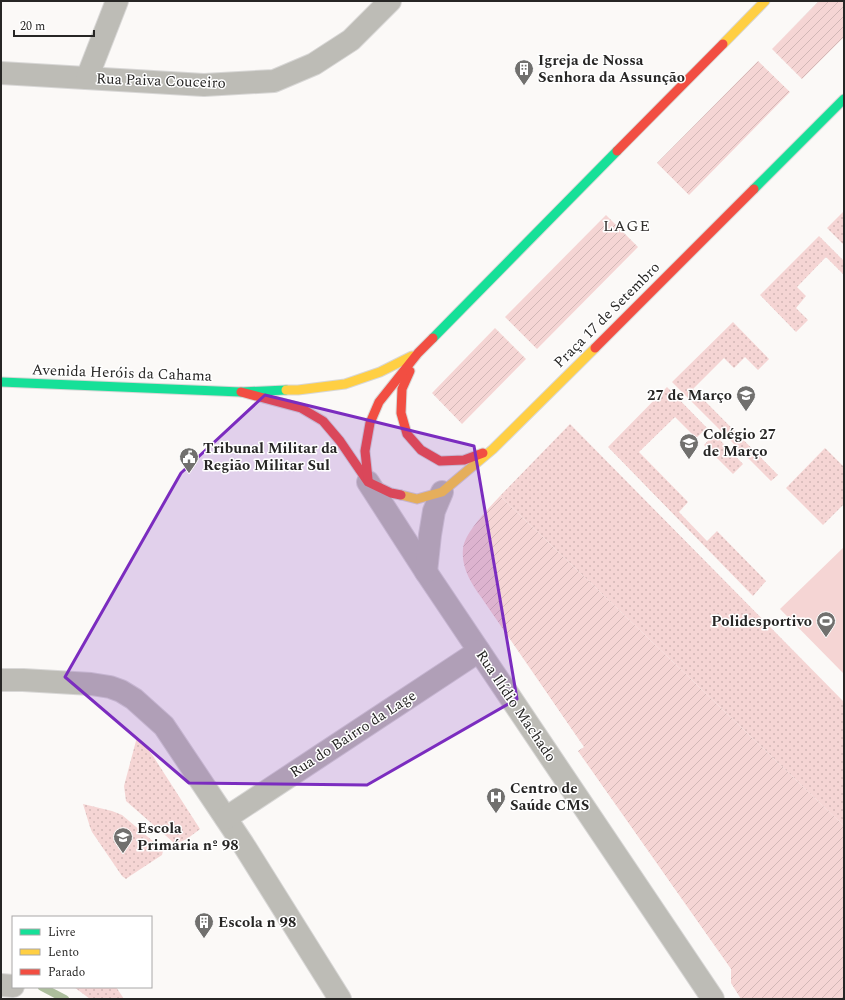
<svg xmlns="http://www.w3.org/2000/svg" width="845" height="1000" font-family="Spectral,serif">
<defs>
<pattern id="grass-dots" width="8" height="8" patternUnits="userSpaceOnUse"><rect width="8" height="8" fill="#f5d5d4"/><path d="M2 2h.1M6 6h.1" fill="none" stroke="#d2b7b6" stroke-width="1.8" stroke-linecap="round"/></pattern>
<pattern id="garden-furrows" width="10" height="10" patternUnits="userSpaceOnUse"><rect width="10" height="10" fill="#f5d5d4"/><path d="M-1 1l2-2M0 10L10 0M9 11l2-2" fill="none" stroke="#d2b7b6"/></pattern>
</defs>
<rect width="100%" height="100%" fill="#fbf9f7"/>
<g fill="url(#grass-dots)">
<path d="M844,211V245L827,228Z"/>
<path d="M819,236L844,261V275L826,257L797,287L806,296L796,308L808,320L796,332L760,295Z"/>
<path d="M733,322L769,359L758,370L745,357L734,368L724,358L693,389L778,475L771,481L672,382Z"/>
<path d="M667,387L707,428L696,438L675,417L639,452L688,502L679,512L707,541L717,531L766,581L753,596L608,447Z"/>
<path d="M570,424L844,702V826L500,496Z"/>
<path d="M714,434L743,464L733,474L704,445Z"/>
<path d="M825,448L844,467V504L823,525L786,488Z"/>
<path d="M137,737L145,745L153,756L200,829C192,835 183,844 173,842L126,801L124,786Z"/>
<path d="M83,804L112,811L122,815L161,848L163,851L162,855L130,876L126,879L122,876L92,832L90,827Z"/>
<path d="M74,987H116L124,999H90Z"/>
</g>
<g fill="url(#garden-furrows)">
<path d="M819,1H844V37L802,79L772,49Z"/>
<path d="M758,61L790,92L689,195L657,163Z"/>
<path d="M606,215L638,247L537,349L505,317Z"/>
<path d="M495,328L526,359L462,424L432,393Z"/>
<path d="M500,496L844,826V999H741L731,983V969L578,751L584,747L481,597C471,583 461,567 463,549C464,533 489,508 500,496Z"/>
</g>
<path fill="#f5d5d4" d="M844,547V674L780,609Z"/>
<g fill="none" stroke-linecap="round" stroke-linejoin="round">
<path stroke="#acbe9d" stroke-width="8" d="M42,987L65,999"/>
<g stroke="#d8d7d6" stroke-width="24">
<g id="street">
<path d="M1,73L204,85L274,81L314,64L351,40L390,1"/>
<path d="M87,78L117,1"/>
<path d="M368,482L426,572L713,999"/>
<path d="M426,572L430,535L434,511L442,492"/>
<path d="M1,680H23L91,684L110,687L121,691L134,699L164,726L243,844L340,999"/>
<path d="M226,818L479,651"/>
<path d="M1,985L13,986"/>
</g>
</g>
<g stroke="#d8d7d6" stroke-width="11">
<g id="fast">
<path d="M754,189L844,99"/>
<path d="M433,338L617,151"/>
<path d="M1,382L241,392L286,390"/>
</g>
</g>
<g stroke="#d8d7d6" stroke-width="11">
<g id="slow">
<path d="M723,44L765,1"/>
<path d="M286,390H298L345,384L380,372L412,356"/>
<path d="M401,495L417,499L442,492L493,449L595,348"/>
</g>
</g>
<g stroke="#d8d7d6" stroke-width="11">
<g id="jam">
<path d="M617,151L723,44"/>
<path d="M595,348L754,189"/>
<path d="M410,371L402,389L401,413L407,434L421,450L440,461L464,460L483,453"/>
<path d="M241,392L301,408L323,421L340,441L368,482L391,493L401,495"/>
<path d="M368,479L365,451L370,423L379,402L418,353L433,338"/>
</g>
</g>
<use href="#street" stroke="#bdbcb6" stroke-width="22"/>
<use href="#fast" stroke="#16e098" stroke-width="9"/>
<use href="#slow" stroke="#ffcf43" stroke-width="9"/>
<use href="#jam" stroke="#f24e42" stroke-width="9"/>
</g>
<path fill="#7b2cbf" fill-opacity="0.2" stroke="#7b2cbf" stroke-width="3" stroke-linejoin="round" d="M265,395L474,446L517,699L367,785L189,783L65,677L181,473Z"/>
<defs>
<g id="building-pin" transform="scale(1)"><path d="M0 17L-7.5 6A9.5 9.5 0 1 1 7.5 6Z" fill="#71706e" stroke="#fff"/><path d="M-4-6H4V6H1V3H-1V6H-4ZM-2.5-4.3h1.7v1.8h-1.7ZM.8-4.3h1.7v1.8H.8ZM-2.5-1h1.7V.8h-1.7ZM.8-1h1.7V.8H.8Z" fill="#fff"/></g>
<g id="school-pin" transform="scale(1)"><path d="M0 17L-7.5 6A9.5 9.5 0 1 1 7.5 6Z" fill="#71706e" stroke="#fff"/><path d="M0-5L7-2L0 1L-7-2ZM-4 1L0 2.5L4 1V4Q0 6-4 4Z" fill="#fff"/></g>
<g id="civic-pin" transform="scale(1)"><path d="M0 17L-7.5 6A9.5 9.5 0 1 1 7.5 6Z" fill="#71706e" stroke="#fff"/><path d="M-.6-6.5H3V-4.5H.6V-3L4-1V1h2V6H-6V1h2V-1L-.6-3ZM-1.2 2.5V6h2.4V2.5Z" fill="#fff"/></g>
<g id="stadium-pin" transform="scale(1)"><path d="M0 17L-7.5 6A9.5 9.5 0 1 1 7.5 6Z" fill="#71706e" stroke="#fff"/><path d="M0-5a6.5 5 0 1 0 0 10a6.5 5 0 1 0 0-10ZM-3.5-1.8h7v3.6h-7Z" fill="#fff"/></g>
<g id="hospital-pin" transform="scale(1)"><path d="M0 17L-7.5 6A9.5 9.5 0 1 1 7.5 6Z" fill="#71706e" stroke="#fff"/><path d="M-5-5h3v3.5h4V-5h3V5h-3V1.5h-4V5h-3Z" fill="#fff"/></g>
</defs>
<g fill-rule="evenodd">
<use href="#building-pin" x="524" y="69"/>
<use href="#school-pin" x="746" y="395"/>
<use href="#school-pin" x="689" y="443"/>
<use href="#civic-pin" x="189" y="457"/>
<use href="#stadium-pin" x="826" y="621"/>
<use href="#hospital-pin" x="496" y="797"/>
<use href="#school-pin" x="123" y="837"/>
<use href="#building-pin" x="204" y="922"/>
</g>
<g text-anchor="middle" dominant-baseline="central" stroke-width="3" stroke-linejoin="round" paint-order="stroke">
<g font-size="15" font-weight="bold" fill="#272625" stroke="#fff" text-anchor="start">
<text x="538" y="60">Igreja de Nossa<tspan x="538" dy="17">Senhora da Assunção</tspan></text>
<text x="732" y="395" text-anchor="end">27 de Março</text>
<text x="703" y="434">Colégio 27<tspan x="703" dy="17">de Março</tspan></text>
<text x="203" y="448">Tribunal Militar da<tspan x="203" dy="17">Região Militar Sul</tspan></text>
<text x="812" y="621" text-anchor="end">Polidesportivo</text>
<text x="510" y="788">Centro de<tspan x="510" dy="17">Saúde CMS</tspan></text>
<text x="137" y="828">Escola<tspan x="137" dy="17">Primária nº 98</tspan></text>
<text x="218" y="922">Escola n 98</text>
</g>
<g font-size="15" fill="#272625" stroke="#fff">
<text transform="translate(161 81) rotate(2)">Rua Paiva Couceiro</text>
<text transform="translate(607 315) rotate(-45)">Praça 17 de Setembro</text>
<text transform="translate(122 373) rotate(2)">Avenida Heróis da Cahama</text>
<text transform="translate(516 706) rotate(56)">Rua Ilídio Machado</text>
<text transform="translate(353 734) rotate(-33)">Rua do Bairro da Lage</text>
</g>
<g font-size="16" letter-spacing="1" fill="#33312f" stroke="#fff">
<text x="627" y="226">LAGE</text>
</g>
</g>
<rect width="845" height="1000" fill="none" stroke="#272625" stroke-width="4"/>
<rect x="12" y="916" width="140" height="72" fill="#ffffff" stroke="#a9a8a8"/>
<rect x="20" y="929" width="20" height="6" fill="#16e098" stroke="#a9a8a8"/>
<text x="48" y="936" font-size="12" fill="#272625">Livre</text>
<rect x="20" y="949" width="20" height="6" fill="#ffcf43" stroke="#a9a8a8"/>
<text x="48" y="956" font-size="12" fill="#272625">Lento</text>
<rect x="20" y="969" width="20" height="6" fill="#f24e42" stroke="#a9a8a8"/>
<text x="48" y="976" font-size="12" fill="#272625">Parado</text>
<path d="M14 30v6h80v-6" fill="none" stroke="#272625" stroke-width="2"/>
<text x="20" y="30" font-size="12" fill="#272625" stroke="#ffffff" stroke-width="3" paint-order="stroke">20 m</text>
</svg>
